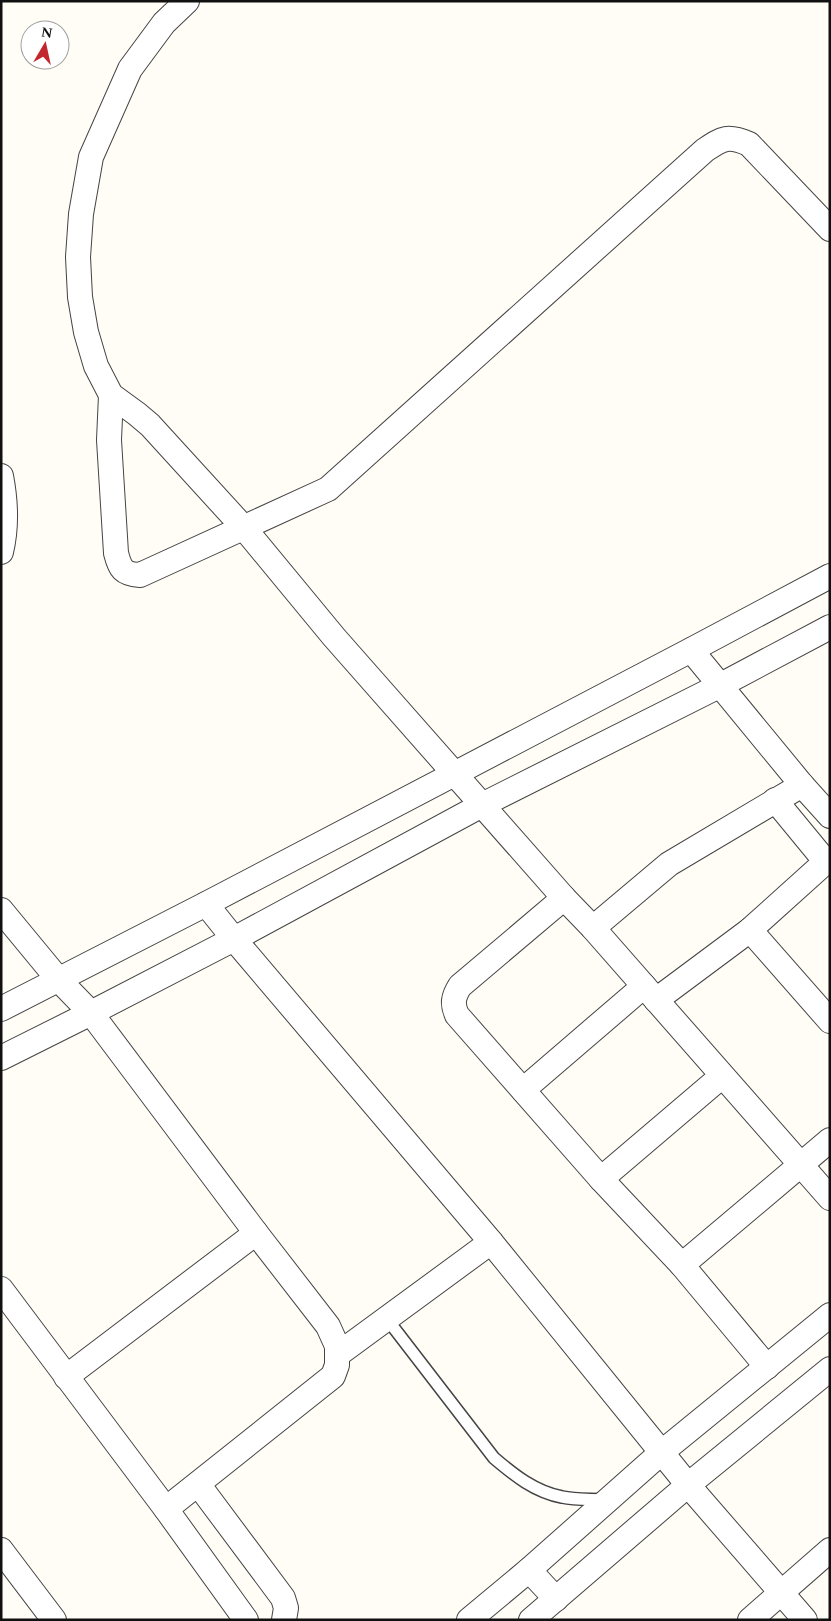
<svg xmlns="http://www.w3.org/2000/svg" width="831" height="1621" font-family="Spectral,serif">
<rect width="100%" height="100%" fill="#fffdf5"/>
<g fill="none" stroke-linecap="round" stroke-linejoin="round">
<g stroke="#444" stroke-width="14">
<path id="lane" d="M387,1319L494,1458C514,1475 535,1492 562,1497C576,1500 591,1499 605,1500"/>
</g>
<g stroke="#444" stroke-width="26">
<g id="street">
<path d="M187,1L164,23L130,69L91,157L81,214L78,257L80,297L86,332L96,366L111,395L137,414L150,425L244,528L334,637L564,898L593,928L830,1198"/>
<path d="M111,395L109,440L116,553C120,569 123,574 140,575L328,489L705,150C723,138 728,135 749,144L830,229"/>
<path d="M1,476C6,502 7,527 1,552"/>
<path d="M691,650L802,785L830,816"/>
<path d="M775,800L826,862"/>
<path d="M564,898L460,986C453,997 452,1004 457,1015L601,1179L682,1265L767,1367"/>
<path d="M206,904L234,939L491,1242L688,1485L805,1620"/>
<path d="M1,910L58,979L91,1013L256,1233L328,1326L337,1346V1365L333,1376L166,1509L1,1289"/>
<path d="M593,928L669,864L802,785"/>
<path d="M750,930L830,1021"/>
<path d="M656,1000L750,930L830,858"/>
<path d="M1,1009L206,904L691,650L830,576"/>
<path d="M1,1058L91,1013L234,939L482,805L719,686L830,627"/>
<path d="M523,1090L644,986"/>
<path d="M601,1179L722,1076"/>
<path d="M682,1265L830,1140"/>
<path d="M337,1355L491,1242"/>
<path d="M66,1377L256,1233"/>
<path d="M198,1484L283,1598L286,1608L284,1620"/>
<path d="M166,1509L246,1620"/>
<path d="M1,1550L54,1620"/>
<path d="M529,1570L556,1599"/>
<path d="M469,1620L529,1570L662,1452L830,1315"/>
<path d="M531,1620L688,1485L830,1369"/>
<path d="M750,1620L830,1550"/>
</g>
</g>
<use href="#lane" stroke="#fff" stroke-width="11"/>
<use href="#street" stroke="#fff" stroke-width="24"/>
</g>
<rect width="831" height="1621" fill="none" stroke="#111111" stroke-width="5"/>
<g transform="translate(45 45) rotate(9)"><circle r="24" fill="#ffffff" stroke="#a0a0a0"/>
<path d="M0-4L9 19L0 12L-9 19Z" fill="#c4262e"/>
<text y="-8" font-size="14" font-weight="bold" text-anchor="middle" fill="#111111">N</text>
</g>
</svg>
